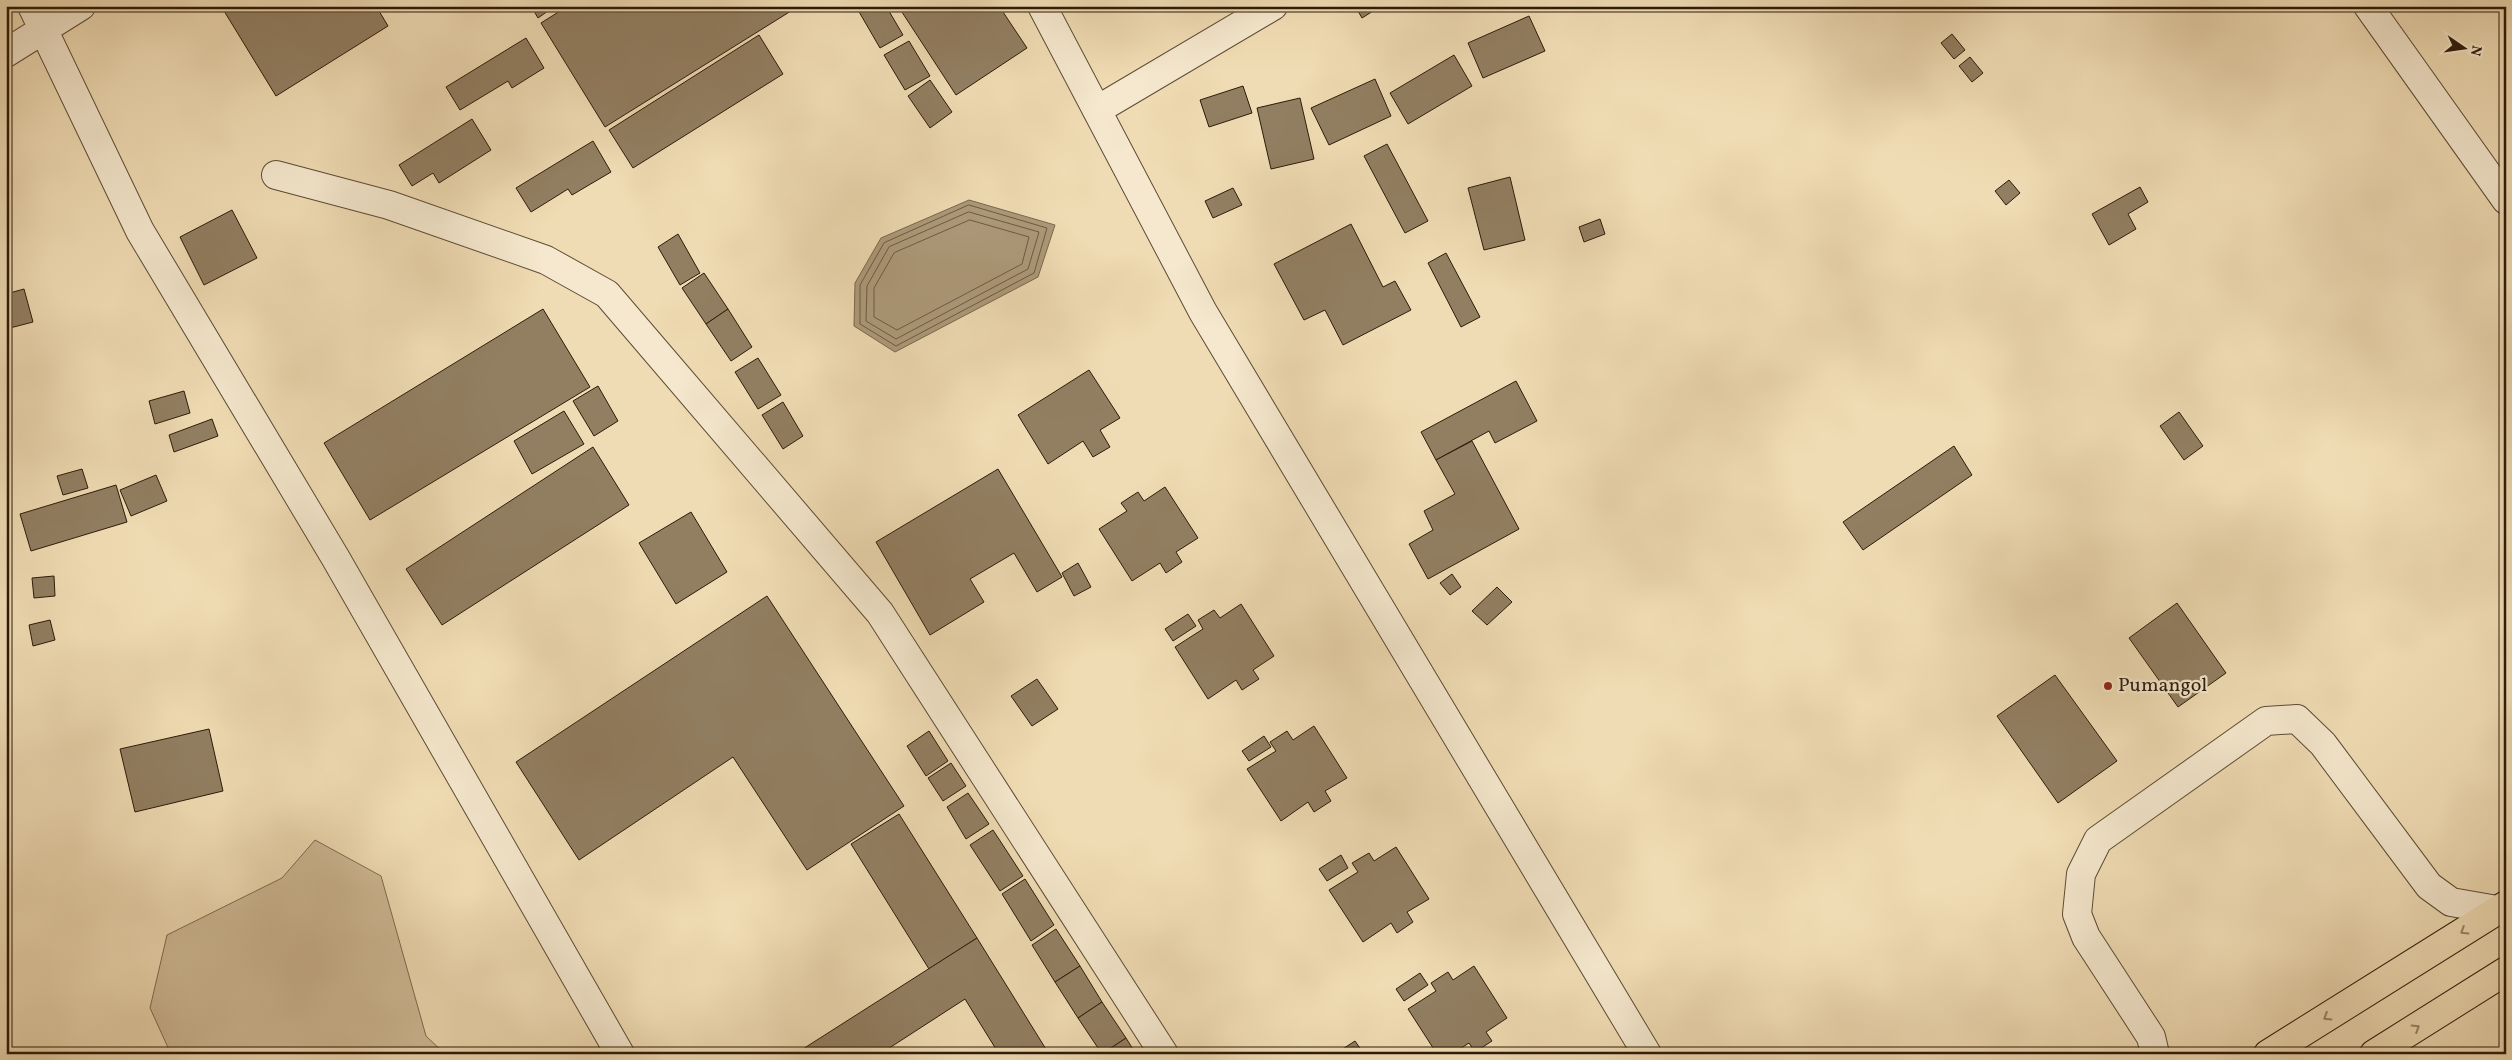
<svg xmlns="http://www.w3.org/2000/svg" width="2512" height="1060" font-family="Vollkorn,serif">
<rect width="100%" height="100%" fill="#f0dcb4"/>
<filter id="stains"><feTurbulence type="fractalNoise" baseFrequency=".004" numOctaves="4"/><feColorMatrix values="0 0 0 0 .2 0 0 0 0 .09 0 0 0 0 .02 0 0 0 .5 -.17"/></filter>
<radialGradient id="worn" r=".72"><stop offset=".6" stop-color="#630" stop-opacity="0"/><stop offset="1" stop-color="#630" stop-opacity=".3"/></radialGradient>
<path fill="#cfbb97" stroke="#7e6b50" d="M315,840L381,876L426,1036L445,1054H171L150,1008L167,935L282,878Z"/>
<path fill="#ad9a7a" stroke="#79674d" d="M969,200L1055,225L1038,277L895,352L854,326L855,283L881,238Z"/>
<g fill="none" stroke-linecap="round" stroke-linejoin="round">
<g stroke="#6c5a42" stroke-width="1">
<path d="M969,205L1047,228L1034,273L896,346L860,324V285L884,243Z"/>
<path d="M969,212L1039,232L1028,269L896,339L866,321L867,286L889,247Z"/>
<path d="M970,220L1029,237L1022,264L897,330L874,317V288L894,253Z"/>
</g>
</g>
<g fill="#927f62" stroke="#2c1b09">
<path d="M221,6H376L388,26L276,96Z"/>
<path d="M531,6H555L538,18Z"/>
<path d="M568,6H799L605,127L541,23Z"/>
<path d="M864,6H886L903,35L880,48L858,10Z"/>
<path d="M898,6H999L1027,48L956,95Z"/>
<path d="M1355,6H1381L1362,18Z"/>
<path d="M1529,16L1545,51L1483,78L1468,43Z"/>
<path d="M1952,34L1965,50L1954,59L1941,43Z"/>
<path d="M759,35L783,74L633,168L609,130Z"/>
<path d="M526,38L544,68L512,88L508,81L460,110L446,87Z"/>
<path d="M909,41L930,76L905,90L884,55Z"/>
<path d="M1454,55L1472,86L1408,124L1390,93Z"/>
<path d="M1970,57L1983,73L1972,82L1959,66Z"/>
<path d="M1375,79L1391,116L1329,145L1311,108Z"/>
<path d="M930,80L952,112L930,128L908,96Z"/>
<path d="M1243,86L1252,113L1209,127L1200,100Z"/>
<path d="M1300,98L1314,159L1271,169L1257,108Z"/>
<path d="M472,119L491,150L439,183L433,173L412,186L399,165Z"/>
<path d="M593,141L611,172L572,195L568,189L531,212L516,188Z"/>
<path d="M1387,144L1428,221L1405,233L1364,156Z"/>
<path d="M1510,177L1525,240L1484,250L1468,188Z"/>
<path d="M2009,180L2020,193L2006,205L1995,191Z"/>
<path d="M2140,187L2148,202L2128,214L2136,229L2109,245L2092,214Z"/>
<path d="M1233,188L1242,205L1213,218L1205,201Z"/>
<path d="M232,210L257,258L204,285L180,237Z"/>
<path d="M1600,219L1605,234L1584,242L1579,227Z"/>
<path d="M1351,224L1383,287L1395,281L1411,310L1343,345L1325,310L1304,320L1274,264Z"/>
<path d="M678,234L700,273L680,285L658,247Z"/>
<path d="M1446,253L1480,317L1461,327L1428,263Z"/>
<path d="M704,273L728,309L706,324L682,288Z"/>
<path d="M24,289L33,322L6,329V294Z"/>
<path d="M543,309L590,387L370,520L324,443Z"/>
<path d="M728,309L752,347L731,361L706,324Z"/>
<path d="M758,358L781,395L758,409L735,372Z"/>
<path d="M1089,370L1120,418L1100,430L1110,447L1093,457L1083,441L1048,464L1018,415Z"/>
<path d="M1516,381L1537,421L1495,443L1489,431L1436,460L1421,432Z"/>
<path d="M598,386L618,421L594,436L573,401Z"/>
<path d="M184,391L190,413L155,424L149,401Z"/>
<path d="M783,402L803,436L783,449L762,415Z"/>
<path d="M564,411L584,444L532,474L514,441Z"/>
<path d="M2179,412L2203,446L2184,460L2160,426Z"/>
<path d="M212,419L218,436L174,452L169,435Z"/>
<path d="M1472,441L1519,529L1428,579L1409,544L1433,530L1424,511L1455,494L1436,460Z"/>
<path d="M1954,446L1972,475L1863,550L1843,522Z"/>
<path d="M593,447L629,505L442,625L406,569Z"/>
<path d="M82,469L88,488L63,495L57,476Z"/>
<path d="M998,469L1062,577L1037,592L1014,553L970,579L984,602L930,635L876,542Z"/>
<path d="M156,475L167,501L131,516L120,490Z"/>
<path d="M116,485L127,522L31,551L20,514Z"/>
<path d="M1165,487L1198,538L1176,552L1182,562L1166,573L1160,563L1132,581L1099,529L1127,511L1121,503L1138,492L1144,501Z"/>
<path d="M691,512L727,572L676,604L639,543Z"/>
<path d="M1078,563L1091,587L1074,596L1062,573Z"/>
<path d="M1452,574L1461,587L1450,595L1440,583Z"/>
<path d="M54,576L55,596L34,598L32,578Z"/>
<path d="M1497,587L1512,602L1487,625L1472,611Z"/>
<path d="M767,596L904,806L807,870L733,757L579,860L516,762Z"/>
<path d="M2177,603L2226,673L2178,707L2129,638Z"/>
<path d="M1241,604L1274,656L1253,670L1259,679L1242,690L1236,680L1208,699L1175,647L1203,629L1198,620L1214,610L1220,618Z"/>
<path d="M1188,614L1196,626L1173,641L1165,629Z"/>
<path d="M50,620L55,640L33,646L29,625Z"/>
<path d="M2055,675L2117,761L2058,803L1997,716Z"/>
<path d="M1037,679L1058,709L1032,726L1011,696Z"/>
<path d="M1314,726L1347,778L1325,791L1331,801L1314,812L1308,802L1281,821L1247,769L1276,751L1270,742L1287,731L1293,740Z"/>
<path d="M209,729L223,791L135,812L120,749Z"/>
<path d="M929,731L948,761L926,776L907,746Z"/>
<path d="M1264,736L1271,747L1249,761L1242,751Z"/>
<path d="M951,763L966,786L943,801L928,778Z"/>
<path d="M968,793L989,824L966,839L947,807Z"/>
<path d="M899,814L977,938L929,969L851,844Z"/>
<path d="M993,830L1023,876L1000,891L970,845Z"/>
<path d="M1396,847L1429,899L1407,912L1413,922L1397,933L1391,923L1363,942L1329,890L1358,872L1352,863L1369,853L1374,861Z"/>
<path d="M1341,855L1348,868L1327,881L1319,869Z"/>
<path d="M1025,879L1054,925L1031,941L1002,894Z"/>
<path d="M1056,929L1080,966L1055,982L1032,945Z"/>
<path d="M977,938L1049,1054H999L965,999L880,1054H795Z"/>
<path d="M1080,966L1102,1002L1078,1018L1055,982Z"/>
<path d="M1474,966L1507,1018L1486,1032L1492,1041L1475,1052L1469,1043L1452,1054H1437L1408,1009L1436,991L1431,983L1448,972L1453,980Z"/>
<path d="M1420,973L1428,985L1404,1001L1396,989Z"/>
<path d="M1102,1002L1126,1038L1102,1054L1078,1018Z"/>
<path d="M1126,1038L1136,1054H1102Z"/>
<path d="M1355,1041L1364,1054H1335Z"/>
</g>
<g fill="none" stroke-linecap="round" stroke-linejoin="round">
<g stroke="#5d4b34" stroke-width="30">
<g id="minor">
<path d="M32,6L140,231L335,557L620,1054"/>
<path d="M1042,6L1203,312L1647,1054"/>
<path d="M2368,6L2506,200"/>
<path d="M6,53L81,6"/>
<path d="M1097,110L1273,6"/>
<path d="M276,175L389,205L546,260L607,294L880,613L1164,1054"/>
<path d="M2155,1054L2151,1037L2086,937L2077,914L2081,874L2098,840L2266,721L2297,719L2323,744L2429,886L2451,902L2497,910"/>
</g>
</g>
<g stroke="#2c1b09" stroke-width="30">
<g id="major">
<path d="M2268,1054L2506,905"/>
<path d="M2374,1054L2506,971"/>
</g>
</g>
<use href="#minor" stroke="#f5e8ce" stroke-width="28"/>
<use href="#major" stroke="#f0dcb4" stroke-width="28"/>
</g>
<defs><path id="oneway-chevron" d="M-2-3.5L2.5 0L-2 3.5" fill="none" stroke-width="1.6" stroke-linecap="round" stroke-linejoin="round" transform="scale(1.25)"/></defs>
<g stroke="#988567">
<use href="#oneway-chevron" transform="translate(2464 931) rotate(148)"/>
<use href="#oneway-chevron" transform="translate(2327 1017) rotate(148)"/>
<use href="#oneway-chevron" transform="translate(2416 1028) rotate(-32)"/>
</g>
<circle fill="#8f2418" stroke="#f5e8ce" stroke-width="2" cx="2108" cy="686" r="5"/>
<g text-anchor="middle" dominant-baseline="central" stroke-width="4.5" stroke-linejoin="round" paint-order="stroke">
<g font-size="20" fill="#2c1b09" stroke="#f5e8ce" text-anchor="start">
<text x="2118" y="686">Pumangol</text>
</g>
</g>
<rect width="2512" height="1060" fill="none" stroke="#f0dcb4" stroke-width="25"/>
<rect x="8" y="8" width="2497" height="1045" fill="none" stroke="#2c1b09" stroke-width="2.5"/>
<rect x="12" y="12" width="2487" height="1035" fill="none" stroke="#2c1b09"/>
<g transform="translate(2464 48) rotate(103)" stroke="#f5e8ce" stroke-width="4" paint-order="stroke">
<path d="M0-4L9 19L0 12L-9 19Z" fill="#2c1b09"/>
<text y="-8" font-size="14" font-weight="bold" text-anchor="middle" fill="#2c1b09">N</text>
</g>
<rect width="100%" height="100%" filter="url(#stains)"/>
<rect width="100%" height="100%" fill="url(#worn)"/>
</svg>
